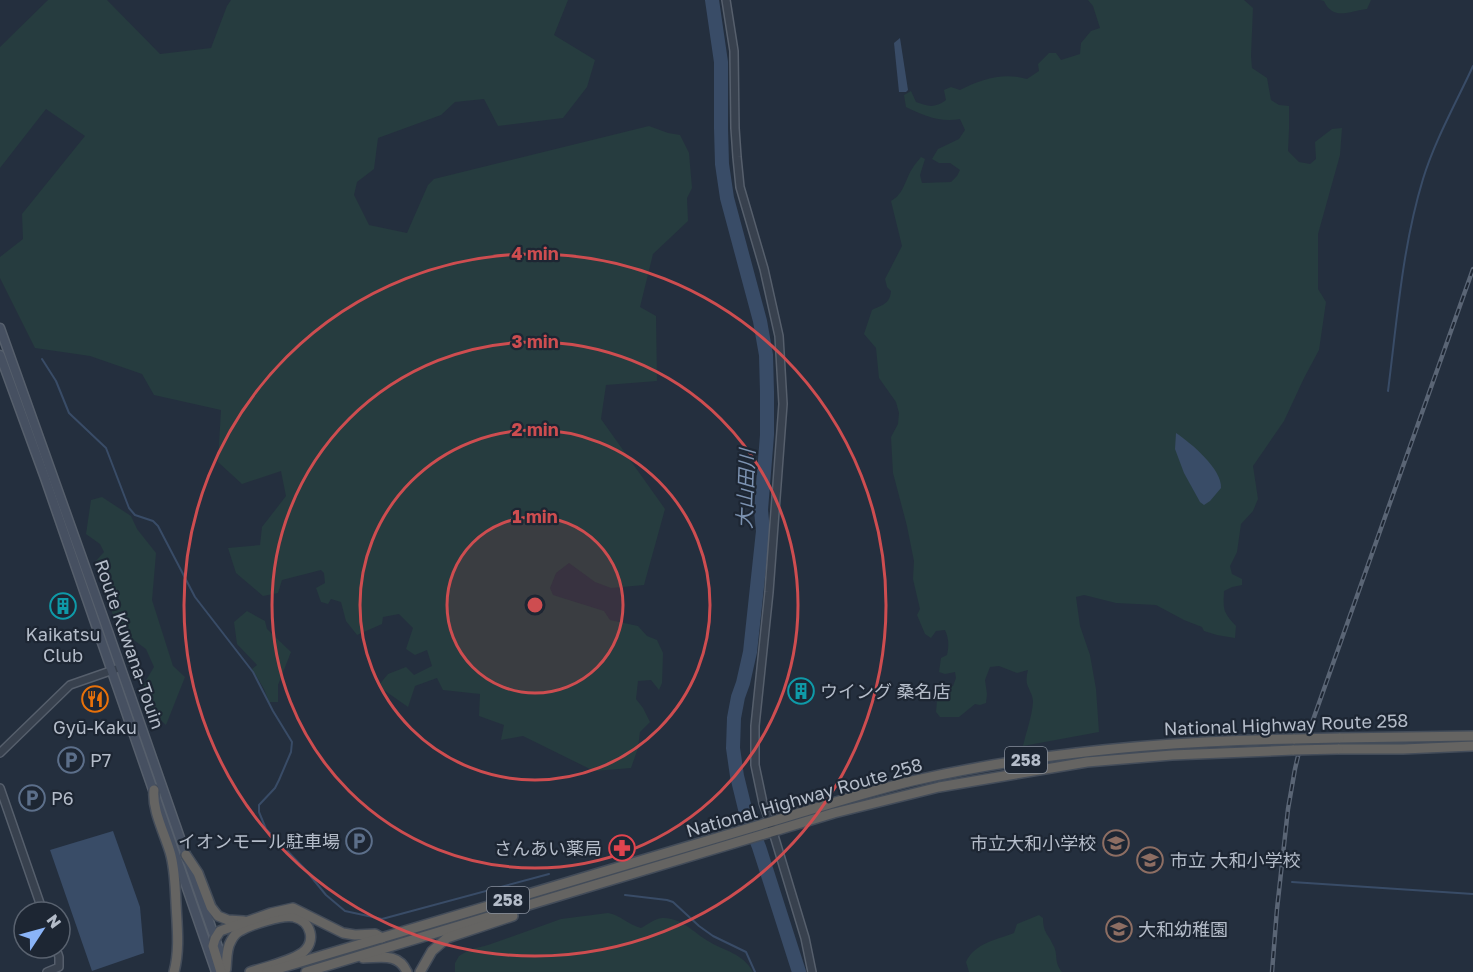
<svg xmlns="http://www.w3.org/2000/svg" width="1473" height="972" font-family="'Golos Text','Noto Sans JP',sans-serif">
<rect width="100%" height="100%" fill="#242f3e"/>
<g fill="#263c3f">
<path d="M48,0H107L160,54L211,48L227,6L231,0H568L554,35L595,60L587,87L563,118L498,126L484,99L455,102L441,115L378,138L374,169L357,182L354,195L369,225L407,233L428,185L434,179L649,126L668,133L680,135L689,153L692,188L687,198L688,221L653,254L640,307L656,316L657,381L606,385L601,419L665,509L644,585L611,588L595,582L569,563L556,573L550,588L553,595L604,611L610,620L638,626L647,636L657,640L663,653L662,683L659,690L651,680L638,681L636,699L643,708L650,722L640,732L638,748L631,768L594,771L523,736L501,740L504,725L479,716L480,694L443,690L437,678L415,686L408,707L378,686L388,674L406,667L414,675L432,666L427,650L415,655L406,649L413,628L399,614L383,617L382,624L357,635L346,621L341,602L331,599L328,604L321,602L316,588L325,583L324,573L321,570L282,580L278,593L263,596L236,573L228,548L260,545L262,527L286,496L281,471L242,484L218,462L221,410L154,395L142,374L90,356L35,348L0,278V257L23,239L22,214L85,136L46,109L0,168V47Z"/>
<path d="M1088,0H1244L1253,8L1251,56L1252,68L1267,78L1271,100L1279,105L1289,106V129L1288,151L1299,162L1310,164L1316,159L1315,142L1332,129L1342,128L1340,155L1318,234V289L1326,302L1319,350L1304,378L1284,421L1253,466L1258,499L1253,511L1241,524L1237,552L1230,566L1232,574L1242,579V585L1232,587L1224,591C1223,610 1223,612 1236,626L1235,638L1217,635L1204,631L1202,627L1184,620L1156,605L1116,603L1084,595L1076,597L1080,626L1090,655L1096,689L1099,732L1023,746C1026,732 1032,717 1033,702C1033,695 1029,690 1027,684C1026,679 1027,674 1028,670L1017,673L999,666L990,667L985,680L987,694L986,703L980,705L975,704L959,717H940L936,712L938,688L942,685L947,687L953,686L956,678L955,672L945,674L939,672L941,658L947,655C949,646 949,639 945,630L936,631L931,638L925,634L917,615L920,609L913,579L914,561L907,526L893,473L891,437L898,424L899,413L896,402L879,378L876,348L864,334L872,310C882,305 890,304 891,291L887,287L885,279L902,246L891,201C904,194 905,180 912,169C914,165 918,161 921,157L925,159L920,175L922,183L951,182L957,176L960,170L950,163H939L932,159L938,149L959,139L965,130L960,119C941,123 922,115 906,107L904,95L911,91L916,102C929,107 935,108 946,100L944,90L951,87L960,90C981,79 1004,72 1027,79L1039,71L1038,64L1049,53H1056L1061,60L1080,54L1081,43L1091,31L1100,28L1093,6Z"/>
<path d="M1320,0H1371L1367,9C1350,11 1333,21 1324,1Z"/>
<path d="M102,497L131,516L137,529L156,553L152,600L173,666L185,677L166,725L151,711L142,687L154,667L146,649L131,638L127,628L114,618L95,562L104,552L100,544L86,534L91,500Z"/>
<path d="M247,611L265,621L267,629L291,652L278,685V702H269L264,689L252,669L257,665L237,644L234,622Z"/>
<path d="M608,913C620,915 629,925 641,928C647,925 654,919 662,918C681,917 693,932 708,941C724,951 743,953 753,972H455V963L459,956L469,950L488,945L561,919Z"/>
<path d="M1039,915L1043,918C1043,933 1048,933 1053,945C1059,955 1053,961 1062,972H969L966,962C975,943 996,940 1014,933L1017,924Z"/>
</g>
<g fill="#394c67">
<path d="M900,38L908,90L906,92H899L894,43Z"/>
<path d="M1176,433C1191,443 1222,469 1221,488L1210,501L1204,505L1200,502L1184,473L1175,449Z"/>
<path d="M113,831L140,907L144,953L92,971L50,850Z"/>
</g>
<g fill="none" stroke-linecap="round" stroke-linejoin="round">
<g stroke="#394c67" stroke-width="2">
<path d="M42,359L56,381L69,413L106,448L129,508L135,515L153,521L158,526L195,597L253,672L273,711L292,742L291,752L279,780L275,788L259,805V812L266,829L303,867L326,895L345,911L382,919L549,874"/>
<path d="M1388,391C1397,321 1402,248 1423,179C1435,140 1456,103 1473,66"/>
<path d="M1292,882L1473,894"/>
<path d="M625,895L667,900L673,902L699,926L713,936L746,952L755,972"/>
</g>
<path stroke="#394c67" stroke-width="14" d="M712,0L721,62V128L722,164L727,198L760,321L766,355L767,392V435L761,510L763,531L750,652L743,683L738,697L734,718L733,748L737,776L747,817L759,847L799,972"/>
<g stroke="#565f6c" stroke-width="10">
<g id="tertiary">
<path d="M726,0L734,51L735,128L737,157L740,187L764,269L779,336L783,404L769,592L755,726V765L763,803L773,832L805,938L812,972"/>
<path d="M0,753L70,685L116,669"/>
<path d="M0,788L43,912"/>
<path d="M47,972L59,967V957L56,948"/>
</g>
</g>
<g stroke="#565f6c" stroke-width="11">
<g id="secondary">
<path d="M0,328L103,617L225,967"/>
<path d="M0,355L45,478L216,972"/>
</g>
</g>
<g stroke="#434c59" stroke-width="12">
<g id="trunk">
<path d="M1339,738L1473,736"/>
<path d="M1338,749H1403L1473,746"/>
<path d="M154,790C152,810 164,832 170,852C175,868 175,886 176,903C177,926 180,949 174,972"/>
<path d="M186,855L198,873L211,907L218,916L228,920L244,921"/>
<path d="M363,958C380,958 398,952 407,972"/>
<path d="M226,969C227,960 226,949 231,941C233,937 236,933 240,931C250,925 283,914 294,917C311,921 317,942 302,953C289,962 265,967 250,972"/>
<path d="M221,972L213,946L215,939L220,931L271,913L293,908L343,933L355,935L375,934L382,938"/>
<path d="M267,972L763,824C813,809 862,793 912,781C1038,752 1166,741 1295,739"/>
<path d="M306,972L834,813L939,787L1087,762L1172,755L1294,750"/>
<path d="M420,972L432,951L447,938L513,916"/>
</g>
</g>
<use href="#tertiary" stroke="#38414e" stroke-width="7"/>
<use href="#secondary" stroke="#465061" stroke-width="8"/>
<use href="#trunk" stroke="#656462" stroke-width="9"/>
<g stroke="#5a6575" stroke-width="4.5">
<path id="rail" d="M1272,972L1277,909L1288,809L1295,769L1298,756L1313,720L1473,269"/>
</g>
<use href="#rail" stroke="#1d2633" stroke-width="2" stroke-dasharray="7" stroke-linecap="butt"/>
<g stroke="#434c59" stroke-width="12" stroke-linecap="butt">
<g id="trunk-bridge">
<path d="M1295,739L1339,738"/>
<path d="M1294,750L1338,749"/>
</g>
</g>
<use href="#trunk-bridge" stroke="#656462" stroke-width="9"/>
</g>
<circle cx="535" cy="605" r="88" fill="#ce4d50" fill-opacity=".12"/>
<g fill="none" stroke="#ce4d50" stroke-width="3">
<circle cx="535" cy="605" r="88"/>
<circle cx="535" cy="605" r="175"/>
<circle cx="535" cy="605" r="263"/>
<circle cx="535" cy="605" r="351"/>
</g>
<defs>
<g id="building-ring" transform="scale(1.35)"><circle r="9.5" fill="#1d2633" stroke="#0f9aa8" stroke-width="1.5"/><path d="M-4-6H4V6H1V3H-1V6H-4ZM-2.5-4.3h1.7v1.8h-1.7ZM.8-4.3h1.7v1.8H.8ZM-2.5-1h1.7V.8h-1.7ZM.8-1h1.7V.8H.8Z" fill="#0f9aa8"/></g>
<g id="restaurant-ring" transform="scale(1.35)"><circle r="9.5" fill="#1d2633" stroke="#e8710a" stroke-width="1.5"/><path d="M-5-6h1v4h1v-4h1v4h1v-4h1v5L-1.5 .5V6h-2V.5L-5-1ZM5-6V6H3V1.5H1.5Q1.5-4 5-6Z" fill="#e8710a"/></g>
<g id="parking-ring" transform="scale(1.35)"><circle r="9.5" fill="#1d2633" stroke="#5c6f8a" stroke-width="1.5"/><path d="M-3.5-5.5H1a3.5 3.5 0 0 1 0 7H-1V5.5H-3.5ZM-1-3.4V-.6H.8a1.4 1.4 0 0 0 0-2.8Z" fill="#5c6f8a"/></g>
<g id="school-ring" transform="scale(1.35)"><circle r="9.5" fill="#1d2633" stroke="#8d6e63" stroke-width="1.5"/><path d="M0-5L7-2L0 1L-7-2ZM-4 1L0 2.5L4 1V4Q0 6-4 4Z" fill="#8d6e63"/></g>
<g id="pharmacy-ring" transform="scale(1.35)"><circle r="9.5" fill="#1d2633" stroke="#e0444e" stroke-width="1.5"/><path d="M-2-6h4v4h4v4h-4v4h-4v-4h-4v-4h4Z" fill="#e0444e"/></g>
</defs>
<g fill-rule="evenodd">
<use href="#building-ring" x="63" y="606"/>
<use href="#building-ring" x="801" y="691"/>
<use href="#restaurant-ring" x="95" y="699"/>
<use href="#parking-ring" x="71" y="760"/>
<use href="#parking-ring" x="32" y="798"/>
<use href="#parking-ring" x="359" y="841"/>
<use href="#school-ring" x="1116" y="843"/>
<use href="#pharmacy-ring" x="622" y="848"/>
<use href="#school-ring" x="1150" y="860"/>
<use href="#school-ring" x="1119" y="929"/>
</g>
<g text-anchor="middle" dominant-baseline="central" stroke-width="4.5" stroke-linejoin="round" paint-order="stroke">
<g fill="#1d2633" stroke="#878f9c" stroke-width="1.5">
<rect x="1005" y="747" width="42" height="26" rx="4.5"/>
<rect x="487" y="887" width="42" height="26" rx="4.5"/>
</g>
<g font-size="16" font-weight="bold" fill="#b4bcc9">
<text x="1026" y="760">258</text>
<text x="508" y="900">258</text>
</g>
<g font-size="18" fill="#b4bcc9" stroke="#1d2633" text-anchor="start">
<text x="63" y="634" text-anchor="middle">Kaikatsu<tspan x="63" dy="21">Club</tspan></text>
<text x="820" y="691">ウイング 桑名店</text>
<text x="95" y="727" text-anchor="middle">Gyū-Kaku</text>
<text x="90" y="760">P7</text>
<text x="51" y="798">P6</text>
<text x="340" y="841" text-anchor="end">イオンモール駐車場</text>
<text x="1096" y="843" text-anchor="end">市立大和小学校</text>
<text x="602" y="848" text-anchor="end">さんあい薬局</text>
<text x="1170" y="860">市立 大和小学校</text>
<text x="1138" y="929">大和幼稚園</text>
</g>
<g font-size="18" fill="#b4bcc9" stroke="#1d2633">
<text transform="translate(130 644) rotate(71)">Route Kuwana-Touin</text>
<text transform="translate(1286 724) rotate(-2)">National Highway Route 258</text>
<text transform="translate(804 797) rotate(-16)">National Highway Route 258</text>
</g>
<g font-size="20" font-style="italic" fill="#7c92b1" stroke="#1d2633">
<text transform="translate(745 489) rotate(-88)">大山田川</text>
</g>
</g>
<circle cx="535" cy="605" r="9" fill="#ce4d50" stroke="#1d2633" stroke-width="3"/>
<g font-size="18" text-anchor="middle" font-weight="bold" fill="#ce4d50" stroke="#1d2633" stroke-width="4.5" stroke-linejoin="round" paint-order="stroke">
<text x="535" y="260">4 min</text>
<text x="535" y="348">3 min</text>
<text x="535" y="436">2 min</text>
<text x="535" y="523">1 min</text>
</g>
<g transform="translate(42 930) rotate(54)"><circle r="28" fill="#1d2633" stroke="#59626f" stroke-width="1.5"/>
<path d="M0-4.5L10 22L0 15L-10 22Z" fill="#8ab4f8"/>
<text y="-9" font-size="16" font-weight="bold" text-anchor="middle" fill="#b4bcc9">N</text>
</g>
</svg>
